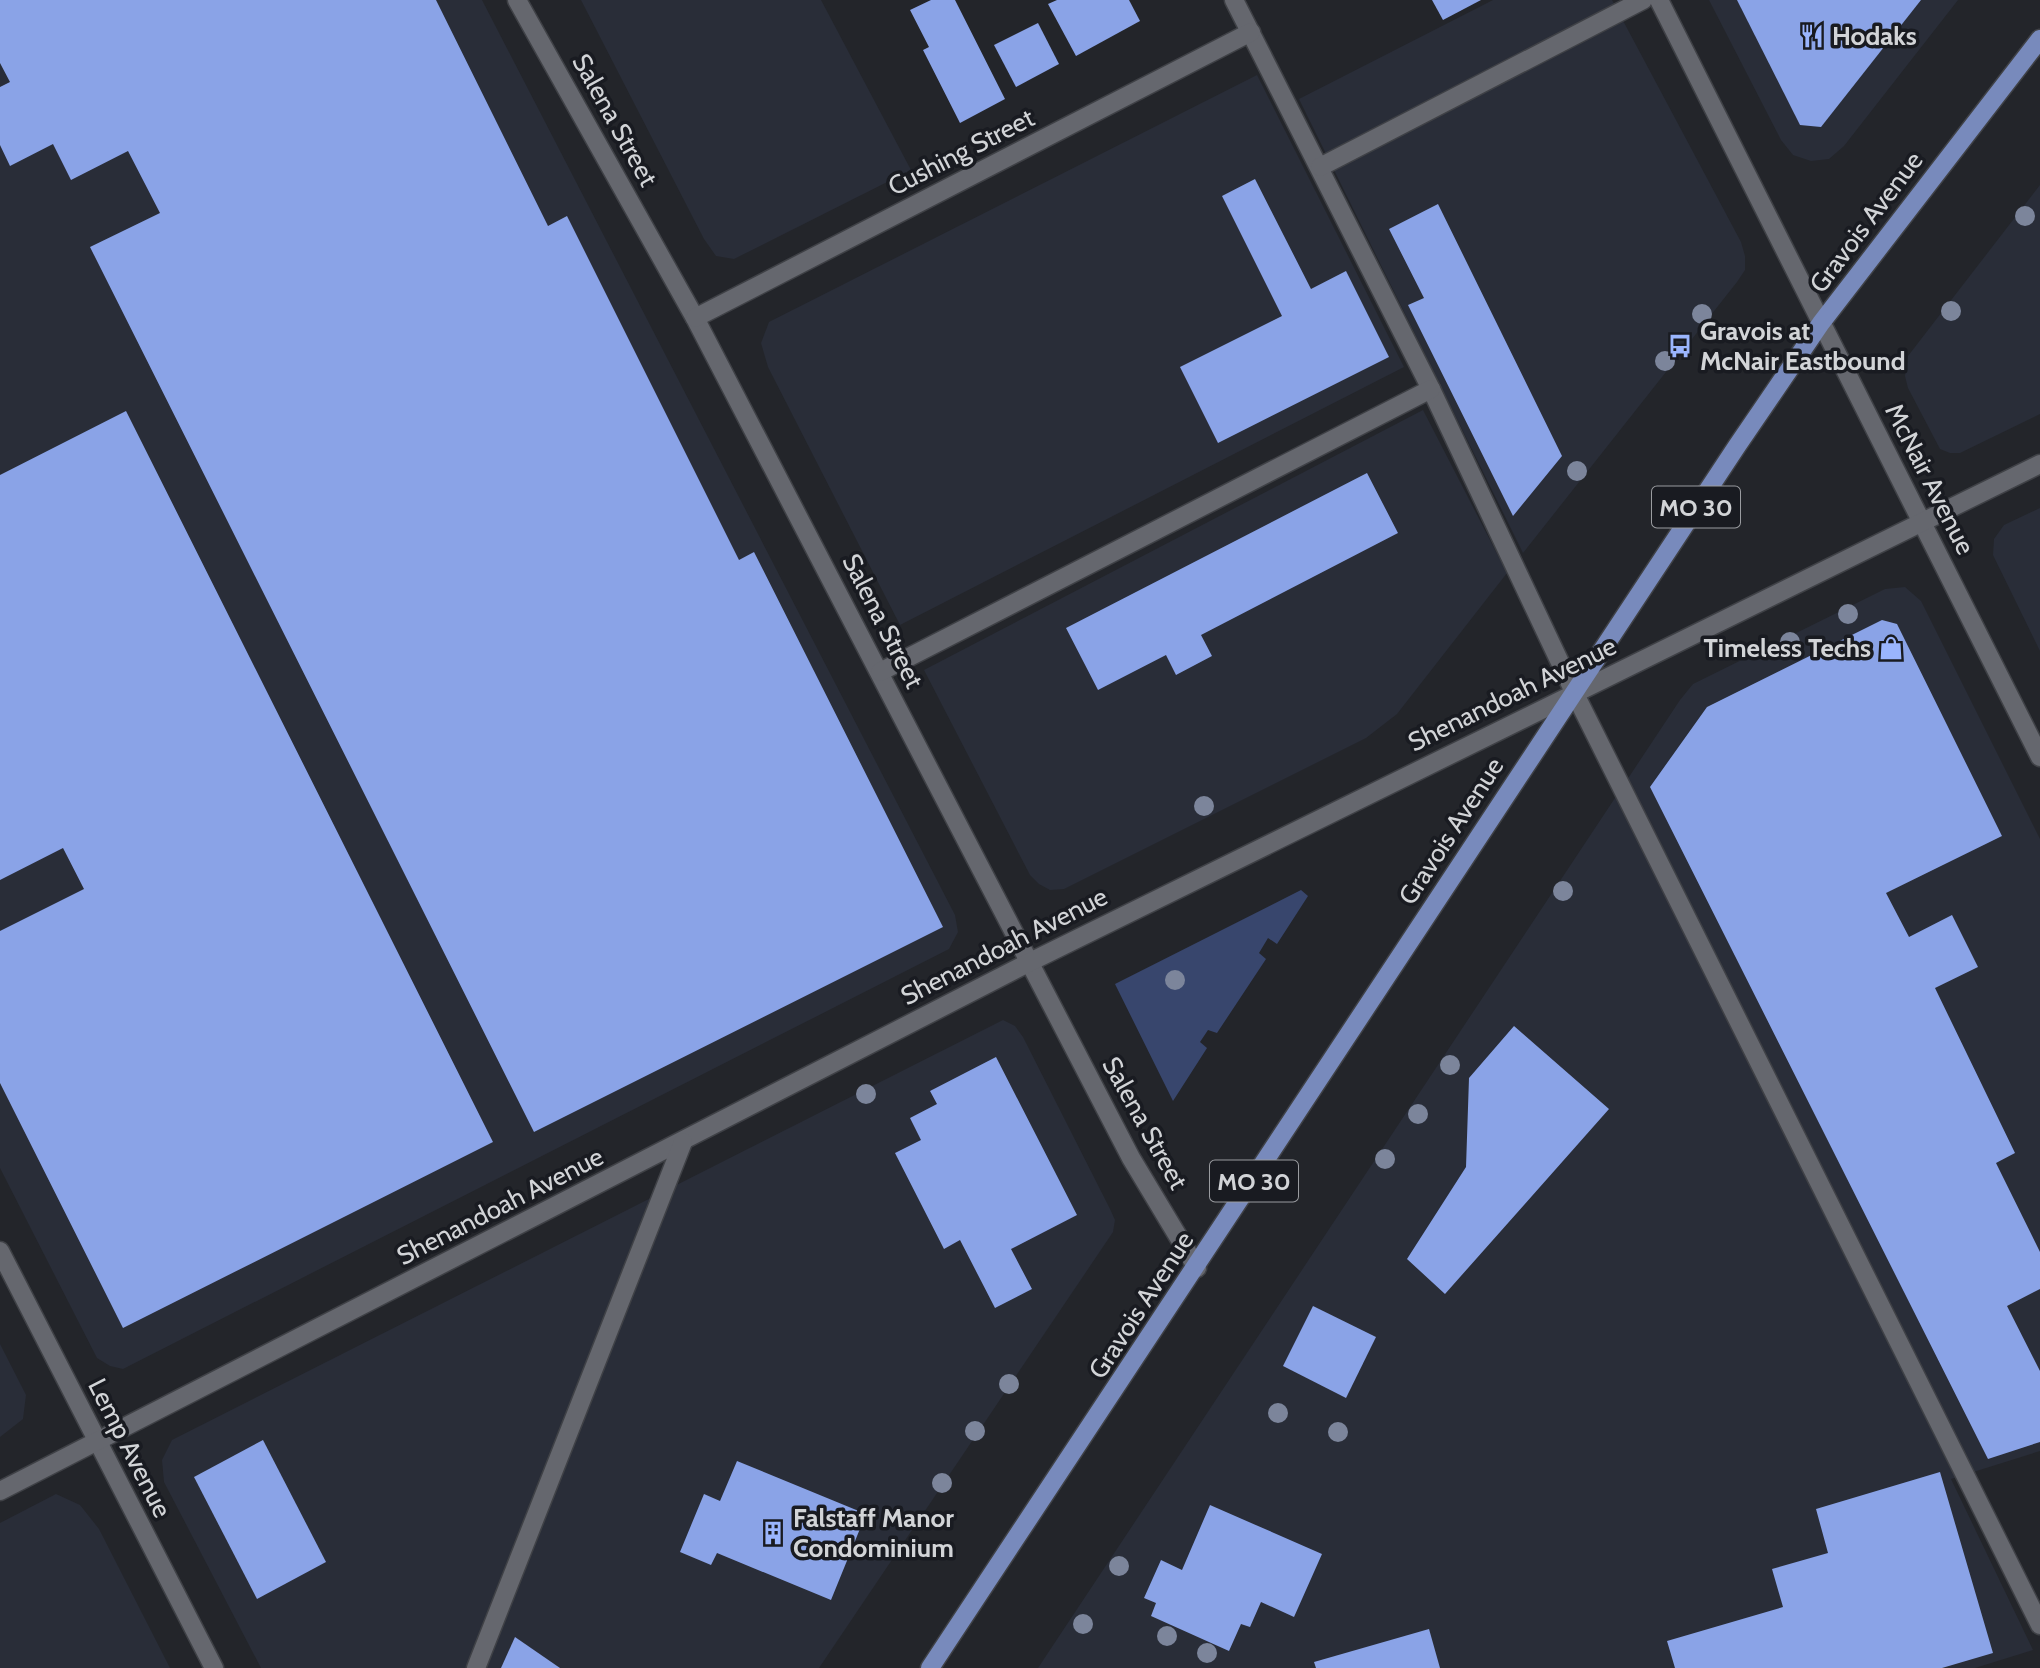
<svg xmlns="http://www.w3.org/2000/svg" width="2040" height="1668" font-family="Cabin,sans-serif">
<rect width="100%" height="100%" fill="#23252a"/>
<g fill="#292d38">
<path d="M0,0H482L955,915L958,932L949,949L123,1369L110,1366L97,1358L0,1168Z"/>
<path d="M581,0H821L911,170L734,259L716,256L704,239Z"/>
<path d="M1493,0H1612L1741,242L1745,256V270L1737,282L1523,553L1299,99Z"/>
<path d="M1709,0H1958L1844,146L1829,159L1811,161L1793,155L1781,140Z"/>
<path d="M1257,75L1404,367L900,625L768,367L761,343L769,322Z"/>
<path d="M2040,185V414L1960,453H1950L1940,449L1908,388L1905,376L1908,356Z"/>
<path d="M1423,410L1507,573L1397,714L1366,738L1064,889L1050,890L1039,884L1030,875L924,670Z"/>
<path d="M2040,508V651L1993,555L1994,539L2004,525Z"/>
<path d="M1905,587L1921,601L2040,839V1451L1951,1479L2033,1650L1975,1668H1038L1680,700L1693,684L1885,589Z"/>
<path d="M1003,1020L1015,1026L1023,1037L1110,1209L1115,1220L1113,1232L819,1668H261L164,1482L162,1460L172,1440Z"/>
<path d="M0,1344L26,1395L23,1419L0,1437Z"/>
<path d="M56,1494L80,1505L99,1529L170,1668H0V1523Z"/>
</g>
<path fill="#38466d" d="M1301,890L1308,896L1277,944L1268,938L1259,953L1266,959L1217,1033L1208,1030L1200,1042L1207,1048L1173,1101L1115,984Z"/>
<g fill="#8aa3e7">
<path d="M0,0H436L548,226L567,216L739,560L754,552L943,927L534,1132L90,247L160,213L128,151L71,180L53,144L10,166L0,145V87L10,82L0,63Z"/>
<path d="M931,0H955L1005,99L960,123L923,50L929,47L910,10Z"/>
<path d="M1057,0H1129L1140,21L1076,56L1048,4Z"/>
<path d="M1432,0H1481L1443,20Z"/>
<path d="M1737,0H1921L1821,127L1800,125Z"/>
<path d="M1038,23L1059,64L1016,87L994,45Z"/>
<path d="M1255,179L1311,289L1346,271L1389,357L1218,443L1180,367L1282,316L1222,196Z"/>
<path d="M1438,204L1562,456L1513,516L1408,305L1424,298L1389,229Z"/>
<path d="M126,411L493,1142L123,1328L0,1083V931L84,889L63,848L0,880V475Z"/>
<path d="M1367,473L1398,533L1201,635L1212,656L1176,675L1166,655L1098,690L1066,628Z"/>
<path d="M1882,620L1897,624L2002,836L1886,893L1909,937L1952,915L1978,967L1935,988L2015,1153L1996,1163L2040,1252V1289L2007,1306L2040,1371V1442L1988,1459L1650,787L1707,707Z"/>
<path d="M1514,1026L1609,1109L1445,1294L1407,1259L1466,1167L1469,1078Z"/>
<path d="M996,1057L1077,1215L1011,1249L1032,1289L995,1308L960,1240L944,1249L895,1153L921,1140L910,1118L937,1104L930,1091Z"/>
<path d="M1313,1306L1376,1337L1346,1398L1283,1366Z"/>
<path d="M263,1440L326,1562L257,1599L194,1477Z"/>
<path d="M737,1461L866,1514L831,1600L717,1553L711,1565L680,1552L704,1494L720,1501Z"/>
<path d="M1940,1472L1993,1653L1942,1668H1675L1667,1641L1783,1607L1772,1569L1828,1553L1816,1509Z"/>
<path d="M1210,1505L1322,1554L1294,1617L1261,1602L1250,1627L1241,1624L1229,1651L1151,1616L1156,1603L1144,1598L1161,1560L1182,1570Z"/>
<path d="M1429,1629L1440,1668H1316L1314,1662Z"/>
<path d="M515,1637L560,1668H501Z"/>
</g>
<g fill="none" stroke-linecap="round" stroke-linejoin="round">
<g stroke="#3f4146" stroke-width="21">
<g id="minor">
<path d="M517,0L695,318L1131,1158L1197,1268"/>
<path d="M1234,0L1431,389L1574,692L2040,1625"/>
<path d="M1659,0L2040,757"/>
<path d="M1320,167L1643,0"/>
<path d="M695,318L1251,32"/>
<path d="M880,672L1431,389"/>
<path d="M0,1251L214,1668"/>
<path d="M0,1491L1030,962L2040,464"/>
<path d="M476,1668L683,1142"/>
</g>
</g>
<g stroke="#3f4146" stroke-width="21">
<path id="major" d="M930,1668L1737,446L1821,323L2040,39"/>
</g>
<use href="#minor" stroke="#65676e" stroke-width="18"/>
<use href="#major" stroke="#788abc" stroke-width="18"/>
</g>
<g fill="#7c859b">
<circle cx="2025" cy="216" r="10"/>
<circle cx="1951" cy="311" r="10"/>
<circle cx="1702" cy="314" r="10"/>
<circle cx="1665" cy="361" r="10"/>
<circle cx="1577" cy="471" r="10"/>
<circle cx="1848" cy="614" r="10"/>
<circle cx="1790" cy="642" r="10"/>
<circle cx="1204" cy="806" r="10"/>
<circle cx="1563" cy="891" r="10"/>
<circle cx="1175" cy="980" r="10"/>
<circle cx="1450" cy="1065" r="10"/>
<circle cx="866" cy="1094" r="10"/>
<circle cx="1418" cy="1114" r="10"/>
<circle cx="1385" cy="1159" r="10"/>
<circle cx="1009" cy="1384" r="10"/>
<circle cx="1278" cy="1413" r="10"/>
<circle cx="975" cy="1431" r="10"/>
<circle cx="1338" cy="1432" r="10"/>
<circle cx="942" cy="1483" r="10"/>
<circle cx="1119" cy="1566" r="10"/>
<circle cx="1083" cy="1624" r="10"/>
<circle cx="1167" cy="1636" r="10"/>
<circle cx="1207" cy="1653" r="10"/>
</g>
<defs>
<g id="restaurant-bare" transform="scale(1.89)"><path d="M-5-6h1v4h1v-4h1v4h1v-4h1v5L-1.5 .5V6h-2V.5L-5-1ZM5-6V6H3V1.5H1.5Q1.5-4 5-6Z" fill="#9ab5fd" stroke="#191b21" stroke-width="2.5" paint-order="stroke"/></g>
<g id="bus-bare" transform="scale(1.89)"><path d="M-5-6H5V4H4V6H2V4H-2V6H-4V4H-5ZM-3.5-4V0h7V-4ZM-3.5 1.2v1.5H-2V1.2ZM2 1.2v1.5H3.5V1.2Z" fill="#9ab5fd" stroke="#191b21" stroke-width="2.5" paint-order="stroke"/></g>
<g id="shop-bare" transform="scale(1.89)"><path d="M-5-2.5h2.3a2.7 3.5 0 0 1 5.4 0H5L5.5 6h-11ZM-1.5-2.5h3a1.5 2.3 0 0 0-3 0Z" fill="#9ab5fd" stroke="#191b21" stroke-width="2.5" paint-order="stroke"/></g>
<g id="building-bare" transform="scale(1.89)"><path d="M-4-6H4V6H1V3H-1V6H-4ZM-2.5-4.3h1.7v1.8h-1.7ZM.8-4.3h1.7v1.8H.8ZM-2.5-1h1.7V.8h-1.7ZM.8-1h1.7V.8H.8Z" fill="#9ab5fd" stroke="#191b21" stroke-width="2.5" paint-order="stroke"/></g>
</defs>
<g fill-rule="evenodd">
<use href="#restaurant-bare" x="1812" y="36"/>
<use href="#bus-bare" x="1680" y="346"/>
<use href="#shop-bare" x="1891" y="648"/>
<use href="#building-bare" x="773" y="1533"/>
</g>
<g text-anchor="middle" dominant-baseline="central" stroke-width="7" stroke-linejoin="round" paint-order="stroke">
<g fill="#191b21" stroke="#9a9ca0" stroke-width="2">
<rect x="1652" y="486.5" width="88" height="41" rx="5"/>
<rect x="1210" y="1160.5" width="88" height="41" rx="5"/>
</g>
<g font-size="24" font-weight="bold" fill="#d2d4d7">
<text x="1696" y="507">MO 30</text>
<text x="1254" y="1181">MO 30</text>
</g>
<g font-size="26" font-weight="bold" fill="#d2d4d7" stroke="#191b21" text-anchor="start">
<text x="1832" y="36">Hodaks</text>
<text x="1700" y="331">Gravois at<tspan x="1700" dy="30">McNair Eastbound</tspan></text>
<text x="1871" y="648" text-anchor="end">Timeless Techs</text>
<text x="793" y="1518">Falstaff Manor<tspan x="793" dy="30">Condominium</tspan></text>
</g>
<g font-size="26" fill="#d2d4d7" stroke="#191b21">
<text transform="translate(615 120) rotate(61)">Salena Street</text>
<text transform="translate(961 152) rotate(-27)">Cushing Street</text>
<text transform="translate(1866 222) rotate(-53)">Gravois Avenue</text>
<text transform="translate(1930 479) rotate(63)">McNair Avenue</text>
<text transform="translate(883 621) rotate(63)">Salena Street</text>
<text transform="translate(1512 694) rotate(-26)">Shenandoah Avenue</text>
<text transform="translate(1451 831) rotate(-57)">Gravois Avenue</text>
<text transform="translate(1004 946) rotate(-27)">Shenandoah Avenue</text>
<text transform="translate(1145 1123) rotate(61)">Salena Street</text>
<text transform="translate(500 1206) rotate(-27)">Shenandoah Avenue</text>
<text transform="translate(1141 1305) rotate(-57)">Gravois Avenue</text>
<text transform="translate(130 1448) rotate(63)">Lemp Avenue</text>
</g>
</g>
</svg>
